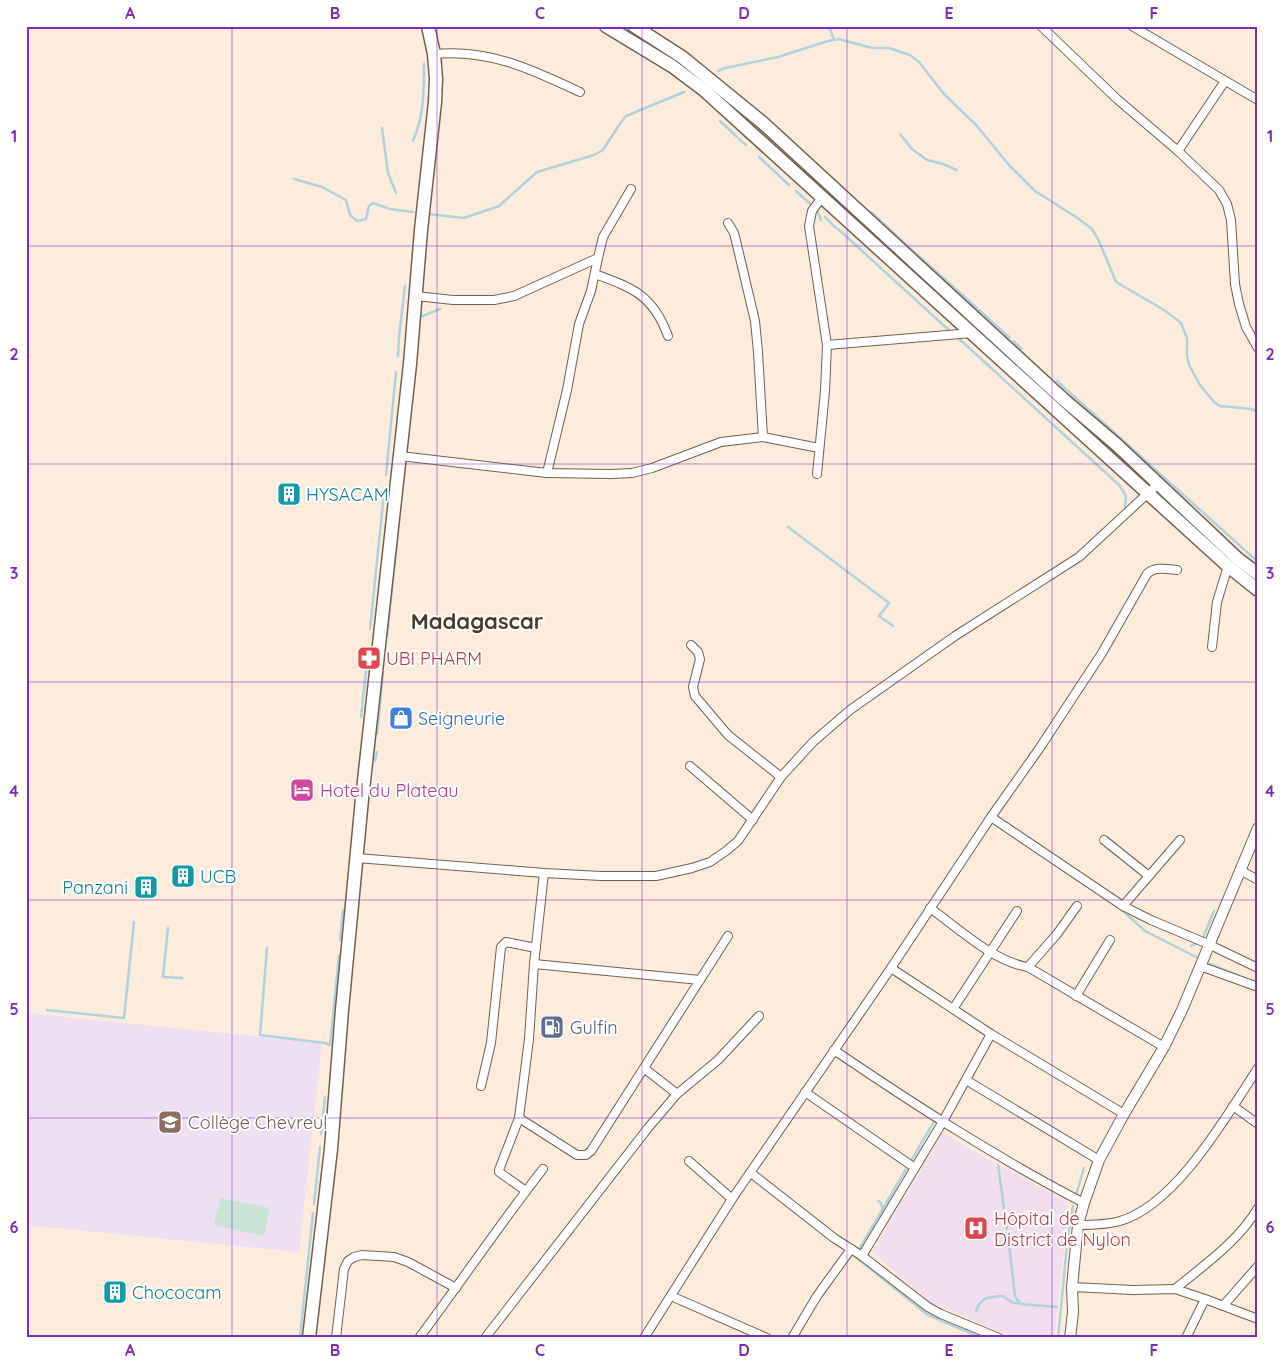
<svg xmlns="http://www.w3.org/2000/svg" width="1284" height="1364" font-family="Quicksand,sans-serif">
<rect width="100%" height="100%" fill="#fdecdb"/>
<path fill="#eedff3" d="M26,1013L322,1043L299,1252L26,1225Z"/>
<path fill="#f2deef" d="M943,1133L1069,1204L1054,1338H1014L938,1305H933L872,1252Z"/>
<path fill="#c7e4d5" d="M220,1198L270,1208L264,1236L214,1225Z"/>
<g fill="none" stroke-linecap="round" stroke-linejoin="round">
<g stroke="#aed2de" stroke-width="2.5">
<path d="M434,26L437,33"/>
<path d="M829,26L834,40"/>
<path d="M718,71L725,68L778,57L828,41L839,39L872,48H889L910,55L919,62L944,94L977,126L1009,165L1035,191L1079,219L1092,229L1099,241L1116,282L1164,310L1181,323L1187,338V356L1189,365L1200,385L1214,402L1220,406L1251,409L1258,412"/>
<path d="M720,121L737,137"/>
<path d="M382,128L388,173L396,193"/>
<path d="M900,134L912,149L927,160L943,164L957,170"/>
<path d="M739,139L746,145"/>
<path d="M413,141C424,116 424,91 424,64"/>
<path d="M759,157L789,185"/>
<path d="M294,179L322,187L346,200L350,215L357,221L366,219L369,206L373,203L390,209L413,212"/>
<path d="M796,191L817,210L821,220"/>
<path d="M871,212L912,250"/>
<path d="M428,214L464,218L499,206L537,172L594,155L603,150L621,122L626,116L684,92"/>
<path d="M825,217L836,228"/>
<path d="M838,229L952,333"/>
<path d="M913,251L939,274"/>
<path d="M940,275L977,308"/>
<path d="M979,310L1010,338"/>
<path d="M420,317L440,309"/>
<path d="M956,336L1119,485L1126,496L1125,507"/>
<path d="M399,337L405,286"/>
<path d="M1013,341L1022,349"/>
<path d="M398,356L399,337"/>
<path d="M1057,381L1258,562"/>
<path d="M386,475L396,372"/>
<path d="M788,527L889,603L879,616L893,626"/>
<path d="M370,629L384,493"/>
<path d="M387,635L398,532"/>
<path d="M361,717L366,671"/>
<path d="M377,734L383,673"/>
<path d="M375,761L377,752"/>
<path d="M1121,909L1145,931L1200,959"/>
<path d="M168,928L163,977L182,978"/>
<path d="M340,940L343,910"/>
<path d="M1202,940L1214,911"/>
<path d="M1191,946L1198,943"/>
<path d="M267,948L260,1035L325,1043L330,1045L339,956"/>
<path d="M1205,962L1239,976"/>
<path d="M47,1010L124,1018L134,922"/>
<path d="M321,1134L325,1097"/>
<path d="M998,1165L1004,1208"/>
<path d="M1076,1195L1084,1168"/>
<path d="M878,1201L881,1203L883,1210"/>
<path d="M314,1204L320,1147"/>
<path d="M1005,1216L1007,1229"/>
<path d="M1009,1245L1015,1296L1020,1304L1057,1307"/>
<path d="M858,1251L935,1120"/>
<path d="M858,1256V1259L928,1315L982,1338"/>
<path d="M976,1311C982,1296 988,1297 1003,1296L1013,1303H1018"/>
<path d="M300,1338L313,1213"/>
<path d="M1058,1338L1068,1235L1073,1206"/>
</g>
<g stroke="#72604e" stroke-width="10">
<g id="minor">
<path d="M1041,26L1117,99L1178,151L1219,190L1227,204L1231,220L1235,284L1239,304L1246,327L1258,348"/>
<path d="M1132,26L1258,100"/>
<path d="M434,54C490,49 531,69 580,92"/>
<path d="M1178,151L1225,81"/>
<path d="M728,223L734,233L737,245L755,321L758,352L763,437"/>
<path d="M595,274C633,288 653,295 668,336"/>
<path d="M416,296L453,300H494L514,296L598,258L603,237L631,189"/>
<path d="M827,345L972,333"/>
<path d="M400,456L547,473L611,474L632,473L652,468L721,442L763,437L819,448"/>
<path d="M547,473L567,390L579,324L591,291L598,258"/>
<path d="M817,474L825,391L827,345L809,226L812,211L822,197"/>
<path d="M691,645L698,652L700,659L693,687L695,696L728,735L781,777"/>
<path d="M1212,647L1217,602L1228,566"/>
<path d="M690,766L753,820"/>
<path d="M991,817L1123,906L1151,920L1208,944L1258,968"/>
<path d="M1104,840L1149,876"/>
<path d="M357,858L544,873L601,876H656L692,868L710,862L726,851L738,841L781,777L813,742L850,710L955,636L1079,557L1158,484"/>
<path d="M1240,870L1258,880"/>
<path d="M1123,906L1180,840"/>
<path d="M930,908C958,928 994,962 1028,967L1164,1047"/>
<path d="M534,964L700,980"/>
<path d="M1200,966L1258,987"/>
<path d="M1028,967L1057,934L1077,906"/>
<path d="M891,968L991,1034L1124,1114"/>
<path d="M1076,996L1110,940"/>
<path d="M953,1009L1017,911"/>
<path d="M834,1050C915,1105 997,1158 1084,1203"/>
<path d="M644,1068L677,1094"/>
<path d="M966,1080L1099,1160"/>
<path d="M481,1086L491,1043L501,947L506,942L536,948"/>
<path d="M805,1092L915,1168"/>
<path d="M1233,1106L1258,1124"/>
<path d="M519,1118L577,1155H586L591,1151L728,936"/>
<path d="M689,1161L732,1199"/>
<path d="M751,1173L834,1238L862,1256L928,1307L941,1314L999,1338"/>
<path d="M526,1191L499,1172V1170L519,1118L529,1039L534,964L544,873"/>
<path d="M1078,1225C1092,1225 1106,1225 1120,1221C1176,1205 1227,1115 1258,1068"/>
<path d="M862,1256L942,1123L991,1034"/>
<path d="M1072,1287L1133,1290L1175,1289L1205,1299L1258,1319"/>
<path d="M1175,1289C1204,1265 1238,1242 1258,1208"/>
<path d="M671,1296L767,1338"/>
<path d="M1223,1306L1258,1266"/>
<path d="M336,1338L344,1269L348,1261L354,1257L362,1255L394,1257L408,1262L456,1288"/>
<path d="M419,1338C461,1282 500,1224 543,1169"/>
<path d="M485,1338L648,1128L677,1094L718,1060L759,1016"/>
<path d="M644,1338L732,1199L891,968L991,817L1039,749L1102,653L1147,574C1154,566 1167,569 1177,570"/>
<path d="M792,1338L817,1296L851,1249"/>
<path d="M1186,1338L1205,1299"/>
</g>
</g>
<g stroke="#72604e" stroke-width="12">
<path id="tertiary" d="M1070,1338L1073,1312L1072,1287L1078,1225L1084,1203L1099,1160L1124,1114L1164,1047L1182,1010L1258,828"/>
</g>
<g stroke="#72604e" stroke-width="15">
<g id="primary">
<path d="M606,26L672,66L704,90L1228,566L1258,590"/>
<path d="M634,26L682,57L763,123L1063,399L1117,445L1238,559L1258,574"/>
<path d="M309,1338L331,1149L342,1010L362,799L410,364L421,230L435,102L436,79L434,54L428,26"/>
</g>
</g>
<use href="#minor" stroke="#fff" stroke-width="8"/>
<use href="#tertiary" stroke="#fff" stroke-width="10"/>
<use href="#primary" stroke="#fff" stroke-width="12"/>
</g>
<path fill="none" stroke="#7b2cbf" stroke-width="1" stroke-opacity="0.55" d="M232,26V1338M437,26V1338M642,26V1338M847,26V1338M1052,26V1338M26,246H1258M26,464H1258M26,682H1258M26,900H1258M26,1118H1258"/>
<defs>
<g id="building-square" transform="scale(1.25)"><rect x="-9" y="-9" width="18" height="18" rx="4" fill="#0f9aa8" stroke="#fff"/><path d="M-4-6H4V6H1V3H-1V6H-4ZM-2.5-4.3h1.7v1.8h-1.7ZM.8-4.3h1.7v1.8H.8ZM-2.5-1h1.7V.8h-1.7ZM.8-1h1.7V.8H.8Z" fill="#fff"/></g>
<g id="pharmacy-square" transform="scale(1.25)"><rect x="-9" y="-9" width="18" height="18" rx="4" fill="#e0444e" stroke="#fff"/><path d="M-2-6h4v4h4v4h-4v4h-4v-4h-4v-4h4Z" fill="#fff"/></g>
<g id="shop-square" transform="scale(1.25)"><rect x="-9" y="-9" width="18" height="18" rx="4" fill="#3f7fe0" stroke="#fff"/><path d="M-5-2.5h2.3a2.7 3.5 0 0 1 5.4 0H5L5.5 6h-11ZM-1.5-2.5h3a1.5 2.3 0 0 0-3 0Z" fill="#fff"/></g>
<g id="hotel-square" transform="scale(1.25)"><rect x="-9" y="-9" width="18" height="18" rx="4" fill="#d1479c" stroke="#fff"/><path d="M-6-4.5h1.5V1H6V5H4.5V3h-9V5H-6ZM-4 0a1.8 1.8 0 1 1 3.6 0ZM.5 0V-2.5h3Q6-2.5 6 0Z" fill="#fff"/></g>
<g id="fuel-square" transform="scale(1.25)"><rect x="-9" y="-9" width="18" height="18" rx="4" fill="#5c6f8a" stroke="#fff"/><path d="M-5.5-6h7V0h2V4h1.3V-2.5L3-4.5l.8-.8L6-3V5H2.5V1h-1V6h-7ZM-4.2-4.7v3.2H.2V-4.7Z" fill="#fff"/></g>
<g id="school-square" transform="scale(1.25)"><rect x="-9" y="-9" width="18" height="18" rx="4" fill="#8d6e63" stroke="#fff"/><path d="M0-5L7-2L0 1L-7-2ZM-4 1L0 2.5L4 1V4Q0 6-4 4Z" fill="#fff"/></g>
<g id="hospital-square" transform="scale(1.25)"><rect x="-9" y="-9" width="18" height="18" rx="4" fill="#e0444e" stroke="#fff"/><path d="M-5-5h3v3.5h4V-5h3V5h-3V1.5h-4V5h-3Z" fill="#fff"/></g>
</defs>
<g fill-rule="evenodd">
<use href="#building-square" x="289" y="494"/>
<use href="#pharmacy-square" x="369" y="658"/>
<use href="#shop-square" x="401" y="718"/>
<use href="#hotel-square" x="302" y="790"/>
<use href="#building-square" x="183" y="876"/>
<use href="#building-square" x="146" y="887"/>
<use href="#fuel-square" x="552" y="1027"/>
<use href="#school-square" x="170" y="1122"/>
<use href="#hospital-square" x="976" y="1228"/>
<use href="#building-square" x="115" y="1292"/>
</g>
<g text-anchor="middle" dominant-baseline="central" stroke-width="4" stroke-linejoin="round" paint-order="stroke">
<g font-size="18" fill="#0d838f" stroke="#fff" text-anchor="start">
<text x="306" y="494">HYSACAM</text>
<text x="200" y="876">UCB</text>
<text x="128" y="887" text-anchor="end">Panzani</text>
<text x="132" y="1292">Chococam</text>
</g>
<g font-size="18" fill="#be3a42" stroke="#fff" text-anchor="start">
<text x="386" y="658">UBI PHARM</text>
<text x="994" y="1218">Hôpital de<tspan x="994" dy="21">District de Nylon</tspan></text>
</g>
<g font-size="18" fill="#366cbe" stroke="#fff" text-anchor="start">
<text x="418" y="718">Seigneurie</text>
</g>
<g font-size="18" fill="#b23c85" stroke="#fff" text-anchor="start">
<text x="320" y="790">Hotel du Plateau</text>
</g>
<g font-size="18" fill="#4e5e75" stroke="#fff" text-anchor="start">
<text x="570" y="1027">Gulfin</text>
</g>
<g font-size="18" fill="#785e54" stroke="#fff" text-anchor="start">
<text x="188" y="1122">Collège Chevreul</text>
</g>
<g font-size="22" font-weight="bold" fill="#493928" stroke="#fff">
<text x="477" y="621">Madagascar</text>
</g>
</g>
<rect width="1284" height="1364" fill="none" stroke="#ffffff" stroke-width="55"/>
<rect x="28" y="28" width="1228" height="1308" fill="none" stroke="#7b2cbf" stroke-width="2"/>
<g font-size="16" text-anchor="middle" font-weight="bold" fill="#7b2cbf">
<text x="130" y="19">A</text>
<text x="335" y="19">B</text>
<text x="540" y="19">C</text>
<text x="744" y="19">D</text>
<text x="949" y="19">E</text>
<text x="1154" y="19">F</text>
<text x="14" y="142">1</text>
<text x="1270" y="142">1</text>
<text x="14" y="360">2</text>
<text x="1270" y="360">2</text>
<text x="14" y="579">3</text>
<text x="1270" y="579">3</text>
<text x="14" y="797">4</text>
<text x="1270" y="797">4</text>
<text x="14" y="1015">5</text>
<text x="1270" y="1015">5</text>
<text x="14" y="1233">6</text>
<text x="1270" y="1233">6</text>
<text x="130" y="1356">A</text>
<text x="335" y="1356">B</text>
<text x="540" y="1356">C</text>
<text x="744" y="1356">D</text>
<text x="949" y="1356">E</text>
<text x="1154" y="1356">F</text>
</g>
</svg>
